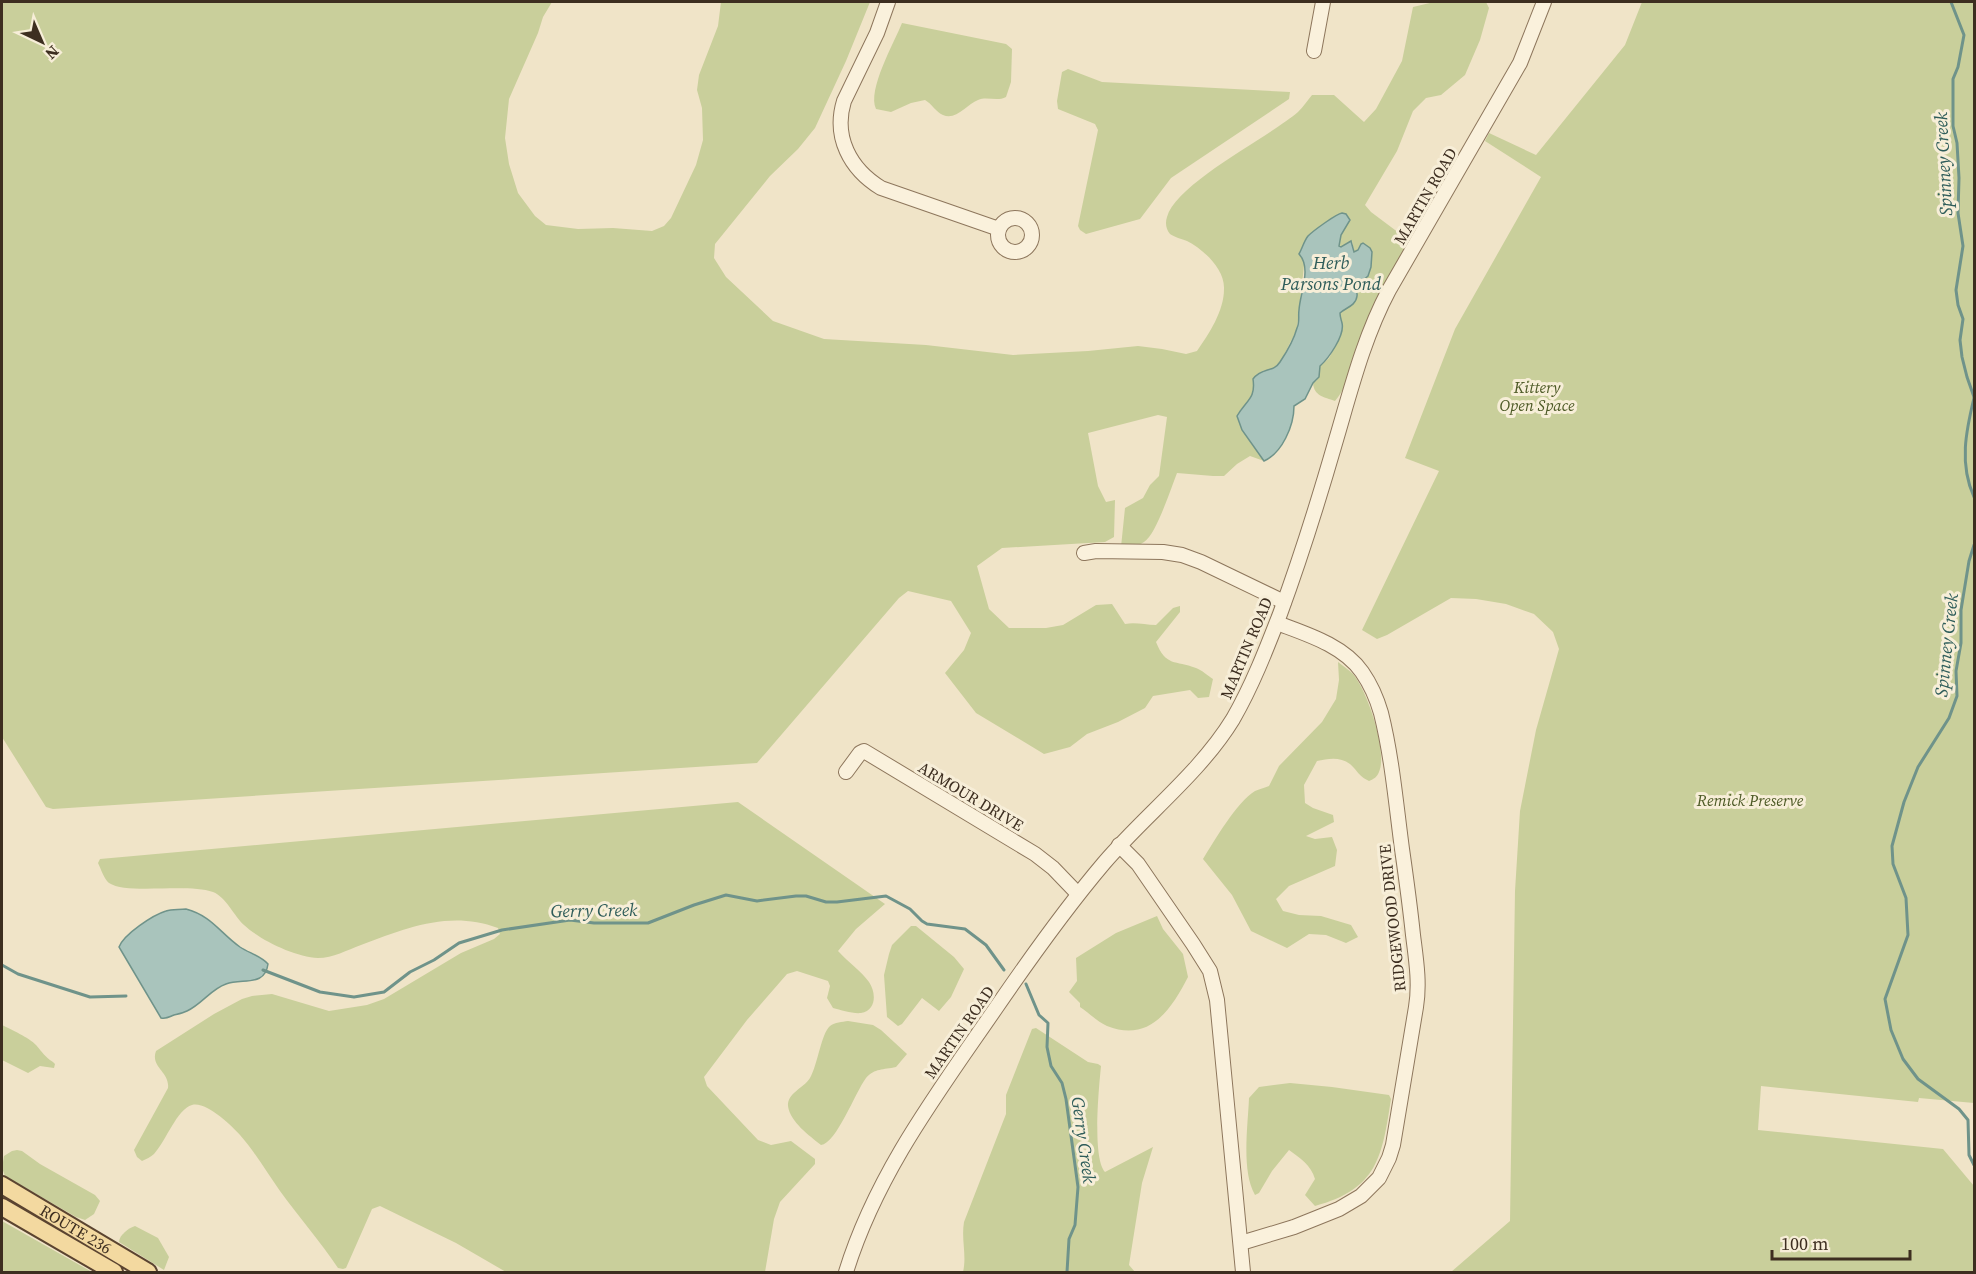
<svg xmlns="http://www.w3.org/2000/svg" width="1976" height="1274" font-family="'Source Serif 4',serif">
<rect width="100%" height="100%" fill="#f0e4c8"/>
<g fill="#c9cf9b">
<path d="M2,2H552L543,17L538,33L509,99L505,138L509,164L518,193L535,216L546,225L578,229L613,228L652,231L664,226L671,218L696,165L703,140L702,108L697,90L699,75L718,26L721,2H870L846,61L815,128L798,149L770,176L715,244L714,258L726,277L773,321L824,339L926,345L1013,355L1088,351L1138,346L1162,349L1186,354L1197,351C1209,334 1224,311 1224,289C1225,269 1203,249 1187,241C1182,239 1174,237 1170,234C1166,229 1165,223 1167,217C1176,183 1269,137 1298,112C1303,107 1308,100 1312,95H1334L1364,122L1376,109L1402,61L1413,7L1434,2H1486L1489,8L1480,40L1465,75L1441,95L1426,98L1413,111L1397,151L1365,205L1371,212L1407,239L1408,243C1392,270 1376,298 1364,327C1354,350 1352,382 1335,401C1324,397 1314,396 1313,383L1317,380L1320,366L1329,358L1340,337L1342,327L1340,313L1357,298L1355,282L1371,267L1370,248L1363,243L1358,250L1354,252L1352,241L1341,247L1339,246L1341,235L1333,217L1309,235L1299,254L1303,258L1304,266L1297,329L1280,363L1273,369L1262,371L1252,397L1240,410L1242,430L1264,461L1250,456L1237,464L1224,476H1213L1177,473C1171,488 1156,535 1144,542C1136,547 1130,547 1121,547L1125,508L1143,498L1150,485L1159,476L1167,417L1158,415L1088,433L1098,486L1106,502L1115,500L1114,537L1105,542L1002,548L977,566L989,609L1009,628H1046L1063,625L1096,605L1112,604L1125,624C1136,622 1145,625 1156,625L1173,608L1180,606V612L1156,642C1166,667 1175,660 1196,668C1202,670 1208,676 1213,679L1209,697L1198,698L1190,690L1153,696L1145,708L1118,722L1087,734L1070,747L1044,754L976,713L945,673L964,650L971,633L951,601L908,591L899,598L757,763L53,809L46,807L2,737Z"/>
<path d="M1642,2H1974V1103L1919,1098L1918,1102L1761,1086L1758,1130L1943,1149L1974,1186V1272H1451L1510,1221L1515,891L1520,811L1536,730L1559,649L1553,632L1534,614L1506,604L1476,599L1451,598L1387,635L1377,639L1362,630L1439,471L1405,458L1455,329L1541,177L1485,141L1489,133L1536,155L1625,45Z"/>
<path d="M902,23L1006,44L1012,49L1011,82L1006,97C997,102 987,96 978,100C967,104 956,121 943,115C936,112 932,104 925,100L911,103L891,112L876,109C867,90 894,43 902,23Z"/>
<path d="M1068,69L1102,82L1290,92L1289,99L1171,178L1140,219L1086,234L1080,230L1078,226L1098,130L1095,124L1058,109L1057,101L1062,72Z"/>
<path d="M1338,662C1343,666 1349,670 1353,674C1367,690 1388,752 1379,772C1377,777 1374,779 1369,781C1361,777 1359,774 1354,768C1344,756 1330,758 1317,761L1304,785L1305,803L1313,808L1333,815L1334,822L1306,836L1315,839L1332,837L1337,850L1335,866L1289,886L1276,899L1283,911L1299,915L1321,916L1351,925L1358,937L1346,943L1326,935L1309,934L1287,948L1251,931L1232,895L1203,859C1215,840 1236,803 1255,791C1259,789 1265,788 1269,786L1279,766L1322,722L1336,699L1339,680Z"/>
<path d="M738,802L885,904L856,929L838,951C848,962 861,971 869,982C876,992 877,1010 861,1013C853,1014 841,1010 833,1008L827,998L830,986L828,981L797,971L787,974L747,1020L704,1077L707,1086L758,1140L771,1145L791,1141L815,1159V1164L780,1202L774,1219L765,1272H506L456,1243L380,1206L372,1209L346,1268L343,1269L338,1268C320,1241 299,1217 280,1191C267,1173 255,1152 240,1135C231,1125 206,1101 192,1105C177,1109 166,1141 154,1154C151,1157 146,1159 142,1161L137,1157L134,1150L168,1088C170,1072 150,1067 156,1051L214,1014L242,999L252,996L272,994L329,1011L367,1005L384,999L461,953L494,939L500,934L498,928C449,910 407,928 361,945C347,950 333,958 318,958C295,957 260,940 244,925C234,916 226,897 213,892C186,883 127,895 109,883C104,879 101,869 98,863L100,859Z"/>
<path d="M1157,916L1163,929L1183,954L1188,977C1171,1010 1149,1043 1107,1026C1098,1022 1089,1013 1080,1007V1003L1069,992L1077,981L1076,958L1116,933Z"/>
<path d="M911,926H916L954,957L964,969L951,997L939,1011L922,998L902,1024L898,1026L887,1017L884,975L889,954L892,945Z"/>
<path d="M848,1021L873,1025L881,1030L907,1054L896,1067C883,1070 875,1068 866,1078C856,1091 836,1144 821,1145C810,1136 790,1122 788,1106C787,1093 804,1088 810,1078C818,1064 821,1034 830,1026C835,1022 842,1022 848,1021Z"/>
<path d="M2,1025C10,1029 30,1038 36,1045C43,1053 44,1056 53,1062L55,1064L54,1068L40,1066L28,1073L2,1060Z"/>
<path d="M1036,1028L1088,1062L1098,1064L1101,1066C1099,1087 1092,1158 1105,1172L1153,1147L1142,1183L1129,1265L1135,1272H963C967,1255 961,1240 964,1222L1006,1114V1095L1032,1029Z"/>
<path d="M1290,1083L1332,1087L1389,1095L1391,1099C1382,1157 1378,1189 1315,1206L1305,1195L1315,1179C1311,1165 1300,1158 1289,1150L1272,1171L1259,1193L1255,1195C1241,1171 1248,1125 1249,1098L1259,1087Z"/>
<path d="M17,1150L22,1151L40,1164L95,1195L100,1201L94,1214L85,1220L76,1217L5,1176L2,1168L4,1156L12,1151Z"/>
<path d="M2,1221L92,1272H2Z"/>
<path d="M135,1226L158,1238L169,1257L164,1270L119,1242C119,1235 129,1228 135,1226Z"/>
</g>
<g fill="#a9c4bc" stroke="#6f938a" stroke-width="1.5">
<path d="M1342,213L1346,214L1350,220L1341,235L1339,246L1341,247L1351,241L1354,252L1358,250L1361,244L1363,243L1370,248L1372,252L1371,267L1368,276L1362,281L1359,280L1355,282C1354,288 1358,291 1357,296C1356,306 1345,308 1340,313C1340,317 1341,319 1342,323C1345,335 1329,358 1320,366L1319,377L1313,383L1305,399L1294,406C1294,426 1282,453 1264,461L1242,430L1237,416C1246,400 1256,399 1253,379C1262,367 1273,373 1280,362C1286,353 1294,339 1297,328C1300,322 1298,316 1299,310C1300,293 1312,268 1299,254C1302,249 1304,241 1308,236C1313,231 1336,214 1342,213Z"/>
<path d="M186,909C212,916 220,933 240,947C249,953 261,956 268,964C265,987 243,978 226,984C211,989 202,1004 187,1011C183,1013 178,1014 174,1015C169,1017 167,1019 161,1018L122,952L119,947C124,934 153,915 166,911C172,909 179,910 186,909Z"/>
</g>
<g fill="none" stroke-linecap="round" stroke-linejoin="round">
<g stroke="#6f938a" stroke-width="3">
<path d="M1951,2L1964,35L1958,67L1953,79V126L1957,143L1959,178L1958,213L1963,246L1956,290L1958,305L1963,319L1960,340L1962,357L1967,377L1974,397"/>
<path d="M1974,398C1966,431 1959,464 1974,497"/>
<path d="M1974,545L1969,561L1961,610V643L1956,671L1957,696L1949,718L1918,767L1904,802L1892,846L1893,864L1906,898L1908,935L1885,999L1891,1030L1903,1059L1918,1079L1959,1109L1968,1120L1969,1155L1974,1165"/>
<path d="M2,965L18,974L90,997L126,996"/>
<path d="M263,970L320,992L354,997L384,992L410,972L434,960L459,943L502,930L570,920L594,923H648L694,905L726,895L757,901L796,896H806L826,902H837L886,896L910,909L922,921L927,924L965,929L986,945L1004,970"/>
<path d="M1026,984L1039,1015L1048,1023L1047,1047L1051,1066L1062,1083L1066,1099L1078,1187L1075,1225L1069,1239L1067,1272"/>
</g>
<g stroke="#8d765c" stroke-width="16">
<g id="minor">
<path d="M888,2L877,33L844,101C833,137 850,169 881,188L999,229"/>
<path d="M1314,51L1323,2"/>
<circle cx="1015" cy="235" r="17"/>
<path d="M1084,553L1096,551L1163,552L1182,555L1201,562L1284,602"/>
<path d="M846,772L860,753L864,751L1035,854L1053,868L1078,894"/>
<path d="M1119,845L1138,864L1193,944L1210,971L1217,1000L1243,1272"/>
<path d="M1241,1243L1294,1227L1339,1209L1361,1196L1379,1178L1389,1158L1393,1145L1416,1007C1420,983 1416,959 1413,935C1410,906 1406,877 1402,849C1396,804 1392,757 1381,713C1377,699 1371,685 1362,672C1343,645 1306,634 1277,623"/>
<path d="M846,1272C877,1172 939,1091 998,1005C1031,957 1065,909 1104,863C1145,815 1200,773 1233,719C1252,686 1266,650 1280,614C1301,557 1319,499 1336,440C1351,389 1364,337 1389,290L1520,63L1544,2"/>
</g>
</g>
<g stroke="#5b4430" stroke-width="20">
<g id="major">
<path id="s1" d="M2,1185L148,1272"/>
<path d="M2,1207L114,1272"/>
</g>
</g>
<use href="#minor" stroke="#faf1dc" stroke-width="14"/>
<use href="#major" stroke="#f3d9a0" stroke-width="16"/>
</g>
<g text-anchor="middle" dominant-baseline="central" stroke-width="6" stroke-linejoin="round" paint-order="stroke">
<g font-size="16" fill="#3d2e20" stroke="#f7eed8">
<text transform="translate(1425 196) rotate(-60)">MARTIN ROAD</text>
<text transform="translate(1246 648) rotate(-67)">MARTIN ROAD</text>
<text transform="translate(971 796) rotate(31)">ARMOUR DRIVE</text>
<text transform="translate(1392 918) rotate(-96)">RIDGEWOOD DRIVE</text>
<text transform="translate(959 1032) rotate(-55)">MARTIN ROAD</text>
<text stroke="none"><textPath href="#s1" startOffset="86">ROUTE 236</textPath></text>
</g>
<g font-size="16" font-style="italic" fill="#4d5a26" stroke="#f7eed8">
<text x="1537" y="387">Kittery<tspan x="1537" dy="18">Open Space</tspan></text>
<text x="1750" y="800">Remick Preserve</text>
</g>
<g font-size="18" font-style="italic" fill="#2f5d5a" stroke="#f7eed8">
<text transform="translate(1943 164) rotate(-93)">Spinney Creek</text>
<text x="1331" y="262">Herb<tspan x="1331" dy="21">Parsons Pond</tspan></text>
<text transform="translate(1946 645) rotate(-84)">Spinney Creek</text>
<text transform="translate(594 910) rotate(-1)">Gerry Creek</text>
<text transform="translate(1084 1140) rotate(82)">Gerry Creek</text>
</g>
</g>
<rect width="1976" height="1274" fill="none" stroke="#3d2e20" stroke-width="6"/>
<g transform="translate(42 42) rotate(136)" stroke="#f7eed8" stroke-width="4.5" paint-order="stroke">
<path d="M0-4.5L10 22L0 15L-10 22Z" fill="#3d2e20"/>
<text y="-9" font-size="16" font-weight="bold" text-anchor="middle" fill="#3d2e20">N</text>
</g>
<path d="M1772 1250v9h138v-9" fill="none" stroke="#3d2e20" stroke-width="3"/>
<text x="1781" y="1250" font-size="18" fill="#3d2e20" stroke="#f7eed8" stroke-width="4.5" paint-order="stroke">100 m</text>
</svg>
